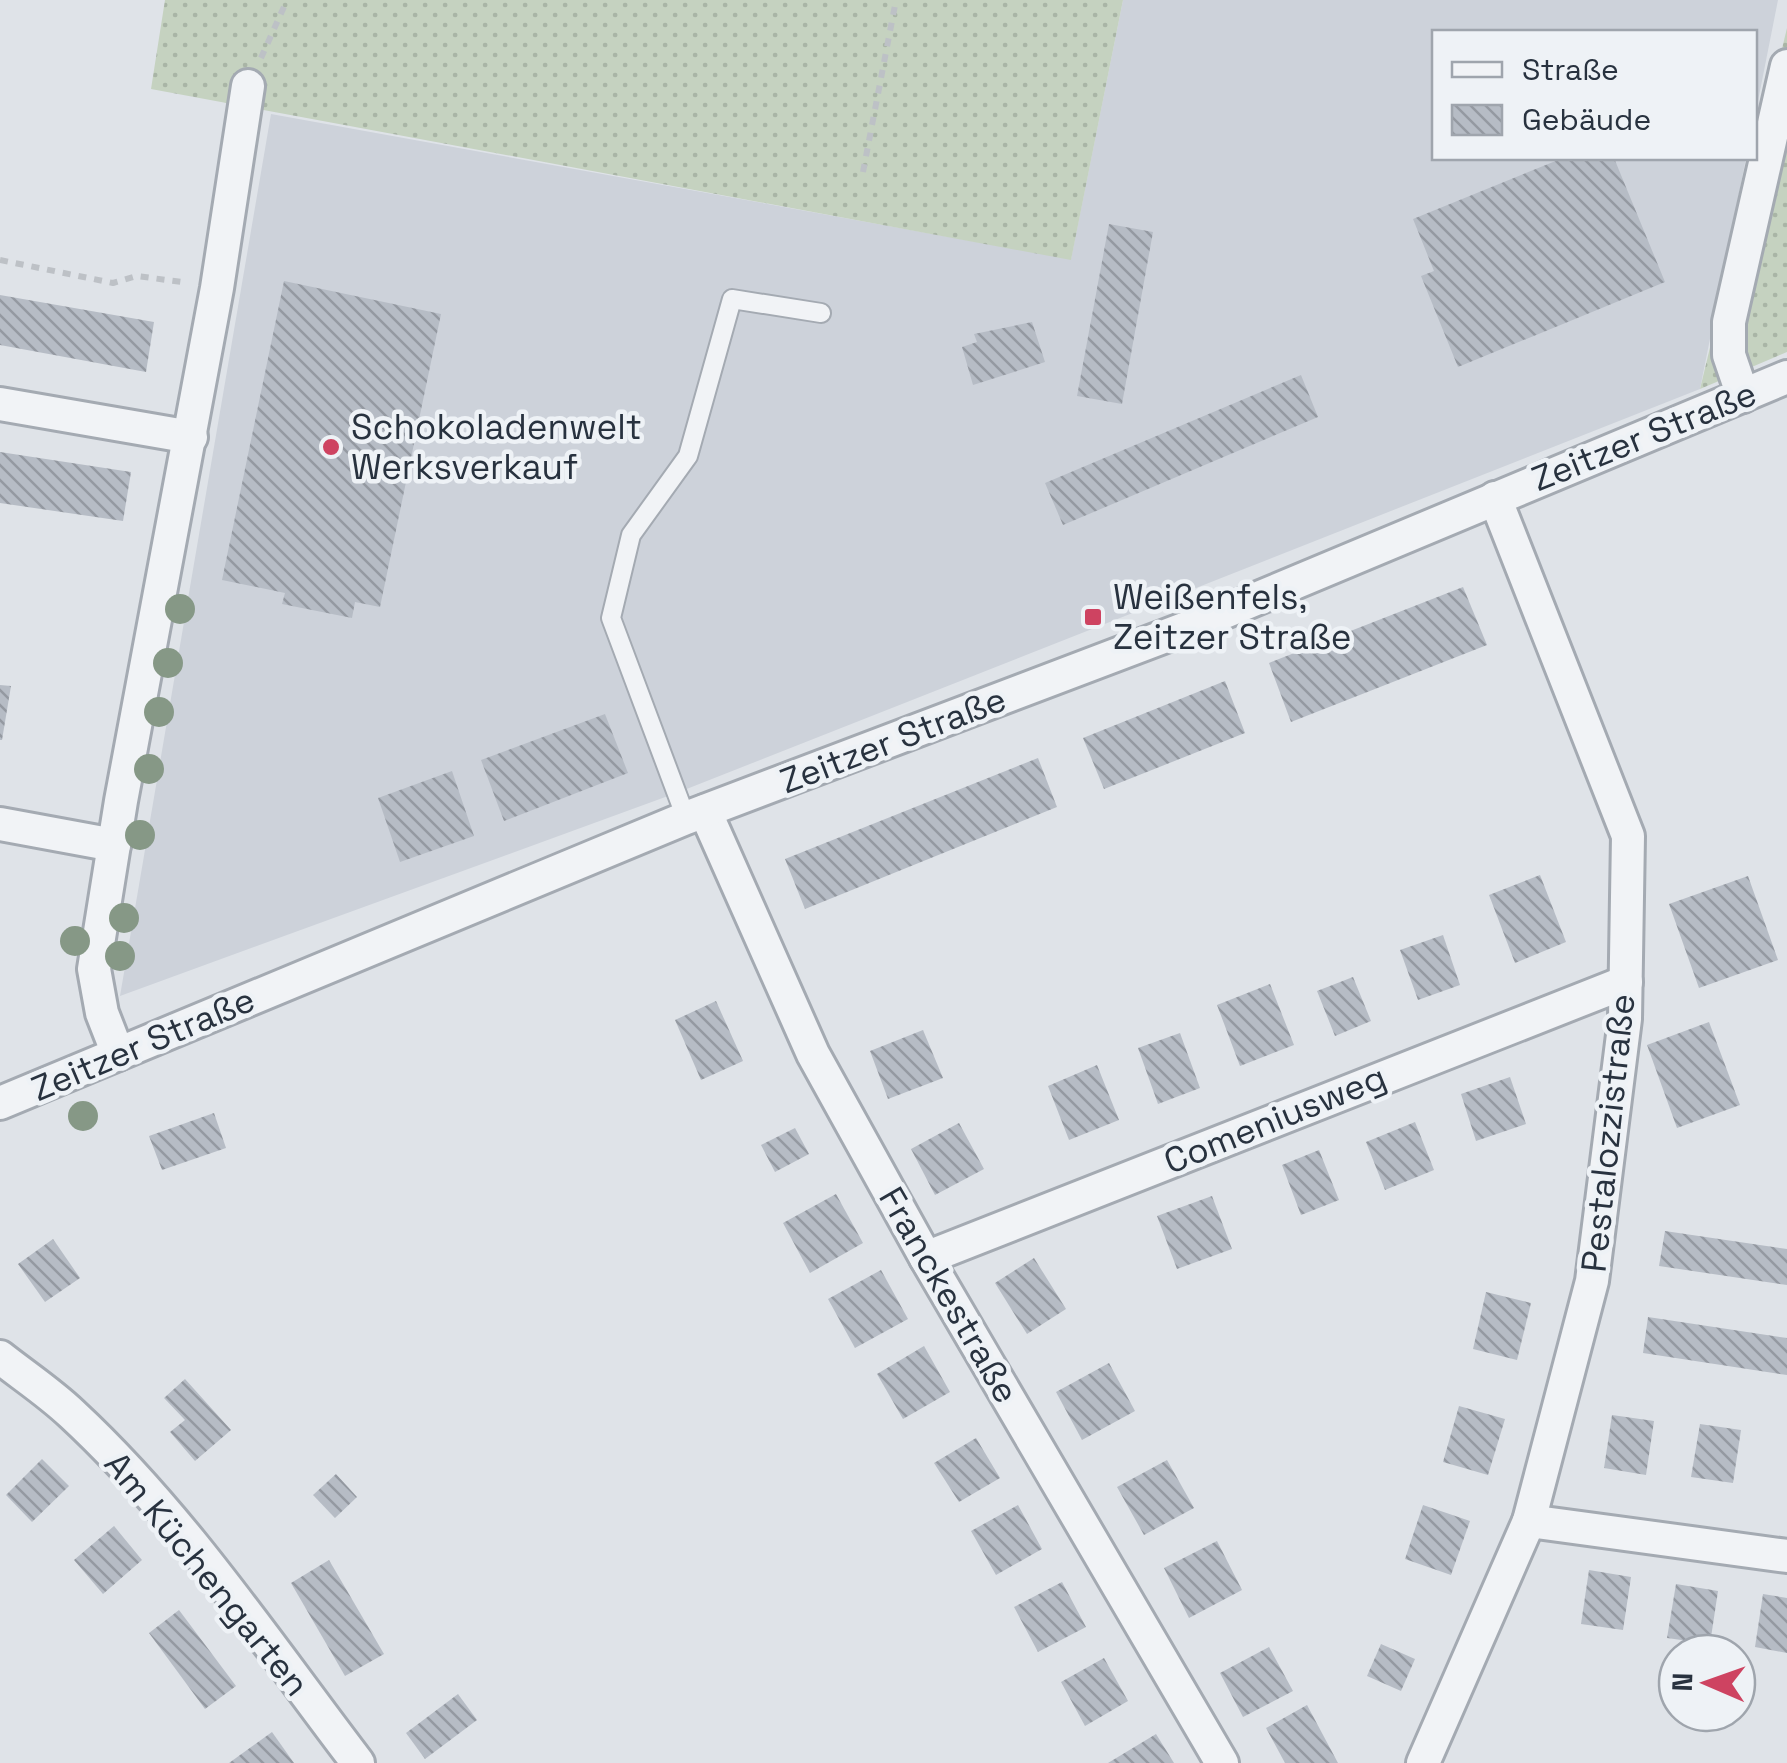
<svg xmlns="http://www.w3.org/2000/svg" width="1787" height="1763" font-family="'Space Grotesk',sans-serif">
<defs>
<pattern id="garden-dots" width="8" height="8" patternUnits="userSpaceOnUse" patternTransform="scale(2.5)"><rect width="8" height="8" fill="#c5d2c0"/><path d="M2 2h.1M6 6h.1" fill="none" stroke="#a9b5a6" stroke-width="1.8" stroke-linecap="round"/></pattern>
<pattern id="building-back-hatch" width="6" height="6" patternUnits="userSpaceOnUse" patternTransform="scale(2.5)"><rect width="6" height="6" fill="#b6bcc5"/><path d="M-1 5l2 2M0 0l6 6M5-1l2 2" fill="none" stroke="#9499a1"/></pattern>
</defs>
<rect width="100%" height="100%" fill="#dfe3e8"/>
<path fill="#cdd2da" d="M1123,0H1778L1755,116L1754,32H1434V158H1746L1700,389L679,792L120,996L271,114L1071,259Z"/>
<g fill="url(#garden-dots)">
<path d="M165,0H1123L1071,260L151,89Z"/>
<path d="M1787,28V352L1700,389Z"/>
</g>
<g fill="url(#building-back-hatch)">
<path d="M1563,158H1614L1665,282L1458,367L1421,276L1434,271L1413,219Z"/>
<path d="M1109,224L1153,232L1122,404L1077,396Z"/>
<path d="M284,281L441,314L380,607L355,602L352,618L282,604L285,593L222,580Z"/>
<path d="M0,295L154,322L146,372L0,345Z"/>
<path d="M1032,322L1045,362L973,385L962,347L977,342L974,334Z"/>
<path d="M1301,375L1318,417L1063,525L1045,483Z"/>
<path d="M0,452L131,472L123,521L0,503Z"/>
<path d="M1463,587L1487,645L1291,722L1269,663Z"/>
<path d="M1225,681L1245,733L1104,789L1083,738Z"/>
<path d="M0,685L11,686L2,740H0Z"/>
<path d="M605,714L628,773L504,821L481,760Z"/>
<path d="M1038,758L1057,807L805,909L785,859Z"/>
<path d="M452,771L474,836L400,862L378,798Z"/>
<path d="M1540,875L1566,942L1515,963L1489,895Z"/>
<path d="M1748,876L1778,960L1699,988L1669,904Z"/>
<path d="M1443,935L1460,985L1418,1000L1400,950Z"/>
<path d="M1353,977L1371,1021L1335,1036L1317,991Z"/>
<path d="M1270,984L1294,1045L1240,1066L1217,1005Z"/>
<path d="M716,1001L743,1061L701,1080L675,1020Z"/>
<path d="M1709,1022L1740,1105L1677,1128L1647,1045Z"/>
<path d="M923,1030L943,1078L888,1099L870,1051Z"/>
<path d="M1180,1033L1200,1088L1158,1104L1138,1048Z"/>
<path d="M1097,1065L1119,1120L1069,1140L1048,1086Z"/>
<path d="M1510,1077L1526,1124L1476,1141L1461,1094Z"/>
<path d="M214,1113L226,1148L162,1170L149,1136Z"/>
<path d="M1415,1122L1434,1170L1385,1190L1366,1142Z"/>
<path d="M959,1123L984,1169L935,1195L911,1149Z"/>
<path d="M795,1128L809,1154L775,1172L761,1145Z"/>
<path d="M1319,1150L1339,1200L1301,1215L1282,1165Z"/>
<path d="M836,1194L863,1243L810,1273L783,1223Z"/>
<path d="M1212,1196L1232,1249L1177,1269L1157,1216Z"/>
<path d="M1665,1231L1787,1249V1285L1659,1266Z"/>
<path d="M53,1239L80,1278L45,1302L18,1264Z"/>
<path d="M1034,1258L1066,1309L1027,1334L995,1283Z"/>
<path d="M881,1270L908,1319L855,1348L828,1299Z"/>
<path d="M1486,1292L1531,1303L1517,1360L1473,1349Z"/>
<path d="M1648,1317L1787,1338V1375L1643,1353Z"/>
<path d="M924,1346L950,1392L903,1419L877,1374Z"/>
<path d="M1109,1363L1135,1411L1082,1440L1056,1392Z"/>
<path d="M185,1379L231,1430L195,1461L170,1432L185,1420L164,1398Z"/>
<path d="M1459,1406L1505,1419L1488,1475L1443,1462Z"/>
<path d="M1612,1415L1654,1421L1646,1475L1604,1468Z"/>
<path d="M1700,1424L1741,1430L1733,1483L1691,1477Z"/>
<path d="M976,1438L1000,1478L959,1502L934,1463Z"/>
<path d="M42,1459L69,1486L32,1522L6,1495Z"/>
<path d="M1167,1460L1194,1508L1144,1535L1117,1487Z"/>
<path d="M336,1474L357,1497L335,1518L313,1495Z"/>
<path d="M1018,1505L1042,1549L996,1575L971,1531Z"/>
<path d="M1423,1505L1470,1521L1451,1575L1405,1559Z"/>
<path d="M114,1526L142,1560L103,1594L74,1560Z"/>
<path d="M1217,1541L1242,1590L1189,1618L1164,1568Z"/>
<path d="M329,1560L384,1654L345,1676L291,1583Z"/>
<path d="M1589,1570L1631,1577L1623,1630L1581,1624Z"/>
<path d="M1062,1582L1086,1627L1038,1652L1014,1607Z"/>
<path d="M1676,1584L1718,1591L1710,1644L1667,1638Z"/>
<path d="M1763,1594L1787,1598V1653L1755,1647Z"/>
<path d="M179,1610L236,1686L205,1709L149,1633Z"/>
<path d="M1381,1644L1415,1659L1401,1691L1367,1676Z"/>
<path d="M1269,1647L1293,1691L1243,1717L1220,1673Z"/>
<path d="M1104,1658L1128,1701L1085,1726L1061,1682Z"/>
<path d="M458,1694L477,1720L425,1759L406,1733Z"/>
<path d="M1307,1705L1338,1763H1285L1266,1728Z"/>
<path d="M272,1732L294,1763H229Z"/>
<path d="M1156,1734L1174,1763H1108Z"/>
</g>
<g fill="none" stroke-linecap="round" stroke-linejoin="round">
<g stroke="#a4aab2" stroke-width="22">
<path id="lane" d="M686,818L611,618L631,535L688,456L732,299L821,313"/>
</g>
<g stroke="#a4aab2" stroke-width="38">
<g id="street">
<path d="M1743,396L1729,355V322L1787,66"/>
<path d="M0,404L191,437"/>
<path d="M705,811L813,1054L926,1258L1222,1763"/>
<path d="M0,824L114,845"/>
<path d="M118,1054L102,1013L94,969L121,801L217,288L248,86"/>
<path d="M0,1103L686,818L1184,629L1787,377"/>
<path d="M926,1258L1626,982"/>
<path d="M0,1357C24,1376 50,1393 72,1414C182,1516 267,1644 358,1763"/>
<path d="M1529,1521L1787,1556"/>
<path d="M1423,1763L1529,1521L1592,1281L1625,1019L1628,836L1495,498"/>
</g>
</g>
<g stroke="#bdc1c6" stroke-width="6" stroke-dasharray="8 8" stroke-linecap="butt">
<path d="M261,58L287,0"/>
<path d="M863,172L896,0"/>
<path d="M0,260L113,283L137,276L182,282"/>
</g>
<use href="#lane" stroke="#f1f3f6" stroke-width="18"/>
<use href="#street" stroke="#f1f3f6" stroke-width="32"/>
</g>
<g fill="#869886">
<circle cx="180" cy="609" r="15"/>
<circle cx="168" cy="663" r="15"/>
<circle cx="159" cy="712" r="15"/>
<circle cx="149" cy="769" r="15"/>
<circle cx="140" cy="835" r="15"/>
<circle cx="124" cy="918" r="15"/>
<circle cx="75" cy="941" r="15"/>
<circle cx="120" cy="956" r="15"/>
<circle cx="83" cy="1116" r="15"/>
</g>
<g fill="#ce4361" stroke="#eef2f6" stroke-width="4">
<circle cx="331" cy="447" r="10"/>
<rect x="1083" y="607" width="20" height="20" rx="5"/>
</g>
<g text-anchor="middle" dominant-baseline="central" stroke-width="9" stroke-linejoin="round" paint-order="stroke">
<g font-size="35" fill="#28323f" stroke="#eef2f6" text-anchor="start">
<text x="351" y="427">Schokoladenwelt<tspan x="351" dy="40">Werksverkauf</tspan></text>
<text x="1113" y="597">Weißenfels,<tspan x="1113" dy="40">Zeitzer Straße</tspan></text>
</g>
<g font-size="35" fill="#28323f" stroke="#eef2f6">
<text transform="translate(1644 436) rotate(-22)">Zeitzer Straße</text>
<text transform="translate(893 740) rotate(-21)">Zeitzer Straße</text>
<text transform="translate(143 1044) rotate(-23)">Zeitzer Straße</text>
<text transform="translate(1275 1119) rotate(-22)">Comeniusweg</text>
<text transform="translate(1608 1133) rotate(-84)">Pestalozzistraße</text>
<text transform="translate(949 1295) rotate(60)">Franckestraße</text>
<text transform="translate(207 1574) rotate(51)">Am Küchengarten</text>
</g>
</g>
<rect x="1432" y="30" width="325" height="130" fill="#eef2f6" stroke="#9fa5ad" stroke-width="2.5"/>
<rect x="1452" y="62" width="50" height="15" fill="#f1f3f6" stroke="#9fa5ad" stroke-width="2.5"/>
<text x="1522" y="80" font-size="30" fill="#28323f">Straße</text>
<rect x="1452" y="105" width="50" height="30" fill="url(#building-back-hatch)" stroke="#9fa5ad" stroke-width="2.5"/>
<text x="1522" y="130" font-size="30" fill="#28323f">Gebäude</text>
<g transform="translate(1707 1683) rotate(272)"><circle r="48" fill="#eef2f6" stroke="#9fa5ad" stroke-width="2.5"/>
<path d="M0-8L18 38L0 25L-18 38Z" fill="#ce4361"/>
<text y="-15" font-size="28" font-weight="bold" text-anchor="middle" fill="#28323f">N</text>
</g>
</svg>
